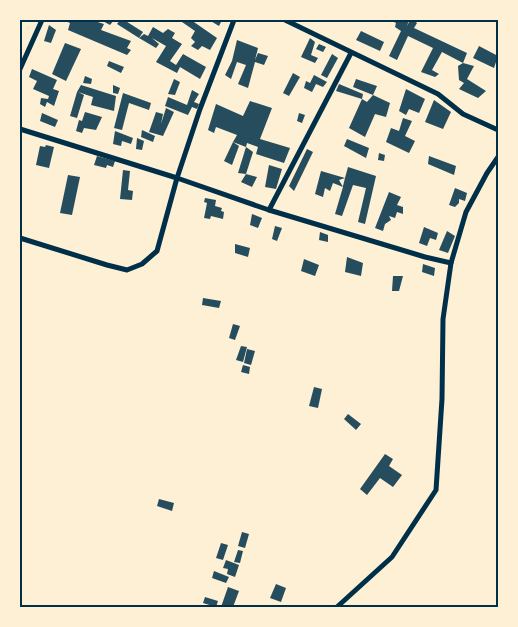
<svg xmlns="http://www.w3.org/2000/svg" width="518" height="627" font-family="'Archivo Narrow',sans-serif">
<rect width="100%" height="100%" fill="#fdf0d5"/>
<g fill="#264d5e" fill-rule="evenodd">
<path d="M63,20H91L104,24L101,30L131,41L127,48L131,50L127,55L68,30L70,23Z"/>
<path d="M101,20H114L110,25Z"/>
<path d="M120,20H124L143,32L139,38L117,24Z"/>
<path d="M184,20H191L217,38L210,50L202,46L198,50L191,46L195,42L191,38L195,31L182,22Z"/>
<path d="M209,20H222L219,26Z"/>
<path d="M390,20H409L407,26L410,20H414L417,23L414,28L467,53L463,63L442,52L432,70L439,74L435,77L421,72L433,48L408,36L397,60L389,56L401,31L395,27L396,23Z"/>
<path d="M49,25L56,30L51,43L44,41Z"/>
<path d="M153,27L163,33L168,29L175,33L172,38L182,44L170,61L176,65L183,54L206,67L200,79L180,67L177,73L156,62L166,46L152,38L159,44L156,48L139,38L144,34L148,36Z"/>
<path d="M361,31L384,42L380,51L356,40Z"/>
<path d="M310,38L315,42L311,55L318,58L315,63L301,57Z"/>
<path d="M237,40L258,48L255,60L258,53L268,56L264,65L255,62L248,88L238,84L246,65L237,62L231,79L225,75L232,61Z"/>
<path d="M65,43L81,49L66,81L52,74Z"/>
<path d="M319,44L326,47L323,52L316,49Z"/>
<path d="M479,46L498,56L494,68L473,58Z"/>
<path d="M332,54L338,58L327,78L321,75Z"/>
<path d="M109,61L124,67L121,73L107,66Z"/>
<path d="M463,63L474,66L467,79L486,91L478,98L459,89L464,83L459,80L458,66Z"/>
<path d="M32,69L57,80L53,89L59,91L54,106L47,102L45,107L40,104L41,98L48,99L49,96L33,89L37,81L29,77Z"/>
<path d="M293,73L300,77L289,96L283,93Z"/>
<path d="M314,75L327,82L323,87L316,84L312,92L304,88L306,81L310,83Z"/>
<path d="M85,76L92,79L91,84L83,83Z"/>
<path d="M174,79L180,82L175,95L168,94Z"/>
<path d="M356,79L377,86L373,95L390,103L386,117L375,114L365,137L349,128L362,99L336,91L339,84L363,94L362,99L367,102L373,95L353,87Z"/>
<path d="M81,85L116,96L114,111L91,105L93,97L78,92L84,95L77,118L70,116L77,92Z"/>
<path d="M113,85L120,88L118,94L113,93Z"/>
<path d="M406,89L425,99L419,113L409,109L406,115L399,111Z"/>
<path d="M192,90L199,94L194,102L199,104L197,109L192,107L188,115L165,106L168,97L187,105Z"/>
<path d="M123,93L151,103L149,110L129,103L122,130L114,128Z"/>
<path d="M434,100L451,112L443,129L425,122Z"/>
<path d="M250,101L272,108L260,139L290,148L284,163L256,154L258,147L247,143L246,147L233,142L239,146L232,165L224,161L233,142L237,135L216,127L214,133L208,130L216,104L243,116Z"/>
<path d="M166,108L174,112L163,136L149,132L156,112L163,114L161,124Z"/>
<path d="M85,112L102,117L96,130L84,128L82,133L76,131L79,120L82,121Z"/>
<path d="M42,113L58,120L55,127L40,121Z"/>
<path d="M299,113L305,115L302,123L297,121Z"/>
<path d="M403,118L412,121L405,136L415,141L409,153L386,142L391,128L399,131Z"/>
<path d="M142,130L155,136L153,142L141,137Z"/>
<path d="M115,131L133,138L131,144L122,141L121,146L113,144Z"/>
<path d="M137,138L144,141L142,150L136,149Z"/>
<path d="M347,139L369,148L366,158L344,146Z"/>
<path d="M46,145L54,147L49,168L36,165L40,146L45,147Z"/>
<path d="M246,147L253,152L246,174L238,173Z"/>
<path d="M307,149L313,152L294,191L289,186Z"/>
<path d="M379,153L385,155L384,161L378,160Z"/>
<path d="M97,156L115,161L113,167L107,165L106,168L94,165Z"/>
<path d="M429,156L456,166L454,175L428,164Z"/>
<path d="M269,165L282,169L276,189L265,187Z"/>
<path d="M348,167L376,176L365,224L358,222L366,188L353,185L342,216L335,214L343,187L333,183L330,191L325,188L323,197L315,194L321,171L345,178ZM345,178L343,186V187L339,180Z"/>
<path d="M123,170L130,171L128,190L133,191L132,200L120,199Z"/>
<path d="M246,174L257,177L252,187L241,182Z"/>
<path d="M68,175L80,177L72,215L60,213Z"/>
<path d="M455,188L467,193L465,201L459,199V203L455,207L449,205Z"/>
<path d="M389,192L401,197L397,205L403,207V214L397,212L395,218L389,216L391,220L385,224L383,231L375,228Z"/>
<path d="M205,198L216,200L215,206L222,208L221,211L224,212L223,219L211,216L210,219L204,218L207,203L204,202Z"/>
<path d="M252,214L262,218L258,228L250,225Z"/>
<path d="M275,226L282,228L277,241L272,239Z"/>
<path d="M424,227L438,233L436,240L430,238L427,246L419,243Z"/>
<path d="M447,231L455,236L448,253L439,250Z"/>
<path d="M320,232L328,235V242L319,240Z"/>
<path d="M235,244L250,248L248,257L235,253Z"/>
<path d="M347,257L363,263L361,276L345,272Z"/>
<path d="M304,259L319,265L315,276L301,271Z"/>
<path d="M423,264L435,268L434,276L422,272Z"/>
<path d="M393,276H403L399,291H392Z"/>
<path d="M203,298L221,301L219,308L202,305Z"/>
<path d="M233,324L240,326L235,340L229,338Z"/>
<path d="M241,346L247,347L243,362L236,360Z"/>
<path d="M247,349L255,351L251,365L244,363Z"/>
<path d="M243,365L250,367L249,374L241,372Z"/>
<path d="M314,387L322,389L318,408L309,406Z"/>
<path d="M348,414L361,424L356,430L344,419Z"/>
<path d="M385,454L393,459L389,466L402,475L393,487L380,478L367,495L360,489Z"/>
<path d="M159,499L174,503L172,511L157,506Z"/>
<path d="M242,532L249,534L245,548L238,546Z"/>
<path d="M221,543L228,545L223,560L216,558Z"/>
<path d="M238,550L243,551L240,563L234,562Z"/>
<path d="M226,560L239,565L235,577L227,574L228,569L223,568Z"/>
<path d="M214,571L229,577L226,583L212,578Z"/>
<path d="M276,584L286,588L281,602L270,598Z"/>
<path d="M228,587L239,591L233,607H221Z"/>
<path d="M205,597L218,601L216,607L203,603Z"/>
</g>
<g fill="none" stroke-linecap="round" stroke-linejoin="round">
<g stroke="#003049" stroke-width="5">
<path d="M285,20L438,94L463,114L498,130"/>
<path d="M20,69L42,20"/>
<path d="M20,129L177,178L269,210L425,257L451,263"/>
<path d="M269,210L351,53"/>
<path d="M20,238L107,265L127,270L142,264L157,251L177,178L200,109L234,20"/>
<path d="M337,607L392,557L436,490L442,399L443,319L451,263L466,212L487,173L498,157"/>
</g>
</g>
<rect width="518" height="627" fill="none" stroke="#fdf0d5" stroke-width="42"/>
<rect x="21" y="21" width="476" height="585" fill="none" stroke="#003049" stroke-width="2"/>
</svg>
